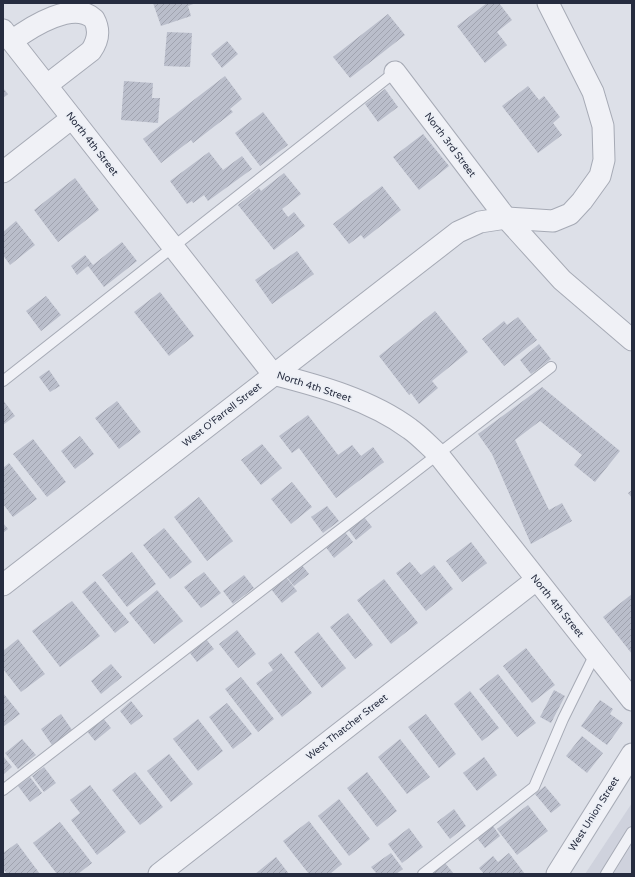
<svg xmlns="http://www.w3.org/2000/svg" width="635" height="877" font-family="'Varela Round',sans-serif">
<defs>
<pattern id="building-hatch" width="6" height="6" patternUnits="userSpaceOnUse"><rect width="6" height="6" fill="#babecb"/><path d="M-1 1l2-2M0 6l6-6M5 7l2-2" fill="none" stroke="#a0a3af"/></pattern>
</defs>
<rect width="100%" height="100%" fill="#dde0e8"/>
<path fill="#cfd2dd" d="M632,803V874H585Z"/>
<g fill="url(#building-hatch)">
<path d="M153,3H196L188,6L191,16L161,26Z"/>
<path d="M487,3H499L512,20L497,32L507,45L485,63L457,26Z"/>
<path d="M388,14L405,35L350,78L333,57Z"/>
<path d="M167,32L192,33L190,67L164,66Z"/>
<path d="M227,41L238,54L222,68L211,54Z"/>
<path d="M225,76L242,99L230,109L233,112L193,143L191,140L161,163L143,139Z"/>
<path d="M124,81L153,83L152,98H160L158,123L121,120Z"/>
<path d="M528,86L539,100L544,96L560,117L553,123L562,135L538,153L502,106Z"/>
<path d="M3,88L8,94L3,98Z"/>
<path d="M385,89L398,107L378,122L365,104Z"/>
<path d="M263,112L288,145L260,166L235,133Z"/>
<path d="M423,134L449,166L419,190L393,157Z"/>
<path d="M209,152L223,170L242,156L252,169L208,201L204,195L193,203L192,201L187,204L170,181Z"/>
<path d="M284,173L301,194L282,209L288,217L294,212L305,226L274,250L238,205L259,188L261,191Z"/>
<path d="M75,178L99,210L58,242L34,210Z"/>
<path d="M382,186L401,210L364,239L361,235L349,244L333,224Z"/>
<path d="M16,221L35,245L10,265L3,255V232Z"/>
<path d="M122,242L137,261L104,287L88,266L77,275L71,266L85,255L93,265Z"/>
<path d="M297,251L314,274L272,304L255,280Z"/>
<path d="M160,292L194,336L169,356L134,312Z"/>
<path d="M46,296L61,315L41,331L26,311Z"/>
<path d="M435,311L468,352L432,381L438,388L419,404L411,393L409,395L379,356Z"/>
<path d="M518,317L537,340L504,366L482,339L504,321L507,325Z"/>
<path d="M539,344L551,359L531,374L520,360Z"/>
<path d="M49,370L60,386L50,392L39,377Z"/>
<path d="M542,387L620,451L595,482L574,465L582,455L540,421L515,440L549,510L562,503L572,521L531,544L492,454L478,434Z"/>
<path d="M3,400L15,416L3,425Z"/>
<path d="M117,401L141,432L119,449L95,418Z"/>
<path d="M308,415L338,455L352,445L361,456L373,447L384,462L336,498L299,448L292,453L279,436Z"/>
<path d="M80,436L94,454L75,469L61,451Z"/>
<path d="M33,439L66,482L47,497L13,454Z"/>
<path d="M262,444L282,468L261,485L241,460Z"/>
<path d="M9,463L37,499L13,517L3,504V468Z"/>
<path d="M292,482L312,507L291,524L271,499Z"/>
<path d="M632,490V498L628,493Z"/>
<path d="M199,497L233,541L207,561L174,517Z"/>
<path d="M327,506L339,521L323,533L311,517Z"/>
<path d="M364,517L372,527L356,540L348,529Z"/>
<path d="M3,523L8,529L3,533Z"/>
<path d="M164,528L192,562L170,579L143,545Z"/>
<path d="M344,531L353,542L334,558L325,546Z"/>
<path d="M471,542L487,563L462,582L446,561Z"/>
<path d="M132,552L156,584L127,607L102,575Z"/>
<path d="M410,562L421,575L434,565L453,589L426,611L396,573Z"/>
<path d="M301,564L309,574L294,586L286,576Z"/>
<path d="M204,572L221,593L201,608L184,587Z"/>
<path d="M244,575L254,588L233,604L223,591Z"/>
<path d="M286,577L297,591L282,603L271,589Z"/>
<path d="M384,579L418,623L391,644L357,600Z"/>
<path d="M95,581L129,622L115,633L82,592Z"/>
<path d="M157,590L183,621L154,644L129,613Z"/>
<path d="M632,594V654L603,617Z"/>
<path d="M72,601L100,636L60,667L32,631Z"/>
<path d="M348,613L373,645L355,659L330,627Z"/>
<path d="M237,630L256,654L238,668L219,644Z"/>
<path d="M318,632L346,668L322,688L294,652Z"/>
<path d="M18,639L45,674L21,692L3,669V651Z"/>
<path d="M206,639L214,649L197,662L190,653Z"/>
<path d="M526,648L555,685L532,703L503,666Z"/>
<path d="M281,653L312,693L282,717L256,683L273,670L268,663Z"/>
<path d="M111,664L122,677L101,694L91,681Z"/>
<path d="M498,674L536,723L517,737L479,689Z"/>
<path d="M241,677L274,719L258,732L225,689Z"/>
<path d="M554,690L565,696L551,723L540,717Z"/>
<path d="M470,691L499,728L482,741L454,704Z"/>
<path d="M3,693L20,714L3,727Z"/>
<path d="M600,700L613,709L610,714L623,723L607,745L581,726Z"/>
<path d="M131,701L143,716L131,725L120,711Z"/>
<path d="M227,703L252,734L233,749L209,717Z"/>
<path d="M61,714L72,730L52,745L41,729Z"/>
<path d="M426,714L456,754L439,768L408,727Z"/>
<path d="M103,718L111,728L95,741L86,730Z"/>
<path d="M198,719L223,751L198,771L173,739Z"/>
<path d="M582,736L603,753L587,773L566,756Z"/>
<path d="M22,739L36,755L18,769L5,753Z"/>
<path d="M400,739L430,777L407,794L378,757Z"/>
<path d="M169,754L193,784L171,802L147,771Z"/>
<path d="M3,756L12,767L3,775Z"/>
<path d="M484,757L497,775L477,791L463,773Z"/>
<path d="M44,767L56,783L44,792L32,776Z"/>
<path d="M135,772L163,807L140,825L112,790Z"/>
<path d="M367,772L397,811L377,827L347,788Z"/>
<path d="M30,777L42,793L30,802L18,786Z"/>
<path d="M90,785L126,832L97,855L71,820L80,813L70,800Z"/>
<path d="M545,786L561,805L551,813L535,794Z"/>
<path d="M339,799L370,839L349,856L318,816Z"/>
<path d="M528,805L548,831L517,855L497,829Z"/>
<path d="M454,809L466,826L450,839L437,822Z"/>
<path d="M309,821L342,864L330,874H309L283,841Z"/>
<path d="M60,822L92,863L78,874H57L33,843Z"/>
<path d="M493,826L500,836L485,848L477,838Z"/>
<path d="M409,828L423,847L402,863L388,844Z"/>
<path d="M17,843L40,874H7L3,869V853Z"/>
<path d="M391,853L403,869L396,874H377L371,867Z"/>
<path d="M509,853L525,874H484L479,868L493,856L498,862Z"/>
<path d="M276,857L289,874H255Z"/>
<path d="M445,863L454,874H431Z"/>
</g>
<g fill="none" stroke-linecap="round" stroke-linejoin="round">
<g stroke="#a6aab5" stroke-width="12">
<g id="lane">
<path d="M3,381L395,72"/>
<path d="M3,790L551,367"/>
<path d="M423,874L534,787L563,719L596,652"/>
<path d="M606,874L632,832"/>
</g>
</g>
<g stroke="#a6aab5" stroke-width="23">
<g id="street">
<path d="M3,30L273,374C320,386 371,400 410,429C420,436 428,445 437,453L632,700"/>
<path d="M12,41C32,26 74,0 94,19C100,30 98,41 91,51L47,85"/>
<path d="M395,72L506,218L562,280L632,340"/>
<path d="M3,172L72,118"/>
<path d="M3,585L458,232L480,222L506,218L553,221L570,214L582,201L600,176L604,160L603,126L593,92L548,3"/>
<path d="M159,874L536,580"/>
<path d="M557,874L632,754"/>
</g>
</g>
<use href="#lane" stroke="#f0f1f6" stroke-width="10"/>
<use href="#street" stroke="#f0f1f6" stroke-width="21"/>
</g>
<g text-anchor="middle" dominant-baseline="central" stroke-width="3.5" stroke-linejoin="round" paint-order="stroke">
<g font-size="10" fill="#262c3f" stroke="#eceff5">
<text transform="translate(92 144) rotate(52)">North 4th Street</text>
<text transform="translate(450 145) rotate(53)">North 3rd Street</text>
<text transform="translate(314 387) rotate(18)">North 4th Street</text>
<text transform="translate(222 415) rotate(-38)">West O'Farrell Street</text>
<text transform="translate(557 606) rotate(51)">North 4th Street</text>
<text transform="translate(347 727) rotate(-38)">West Thatcher Street</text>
<text transform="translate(594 814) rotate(-58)">West Union Street</text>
</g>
</g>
<rect width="635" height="877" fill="none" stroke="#262c3f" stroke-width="8"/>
</svg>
